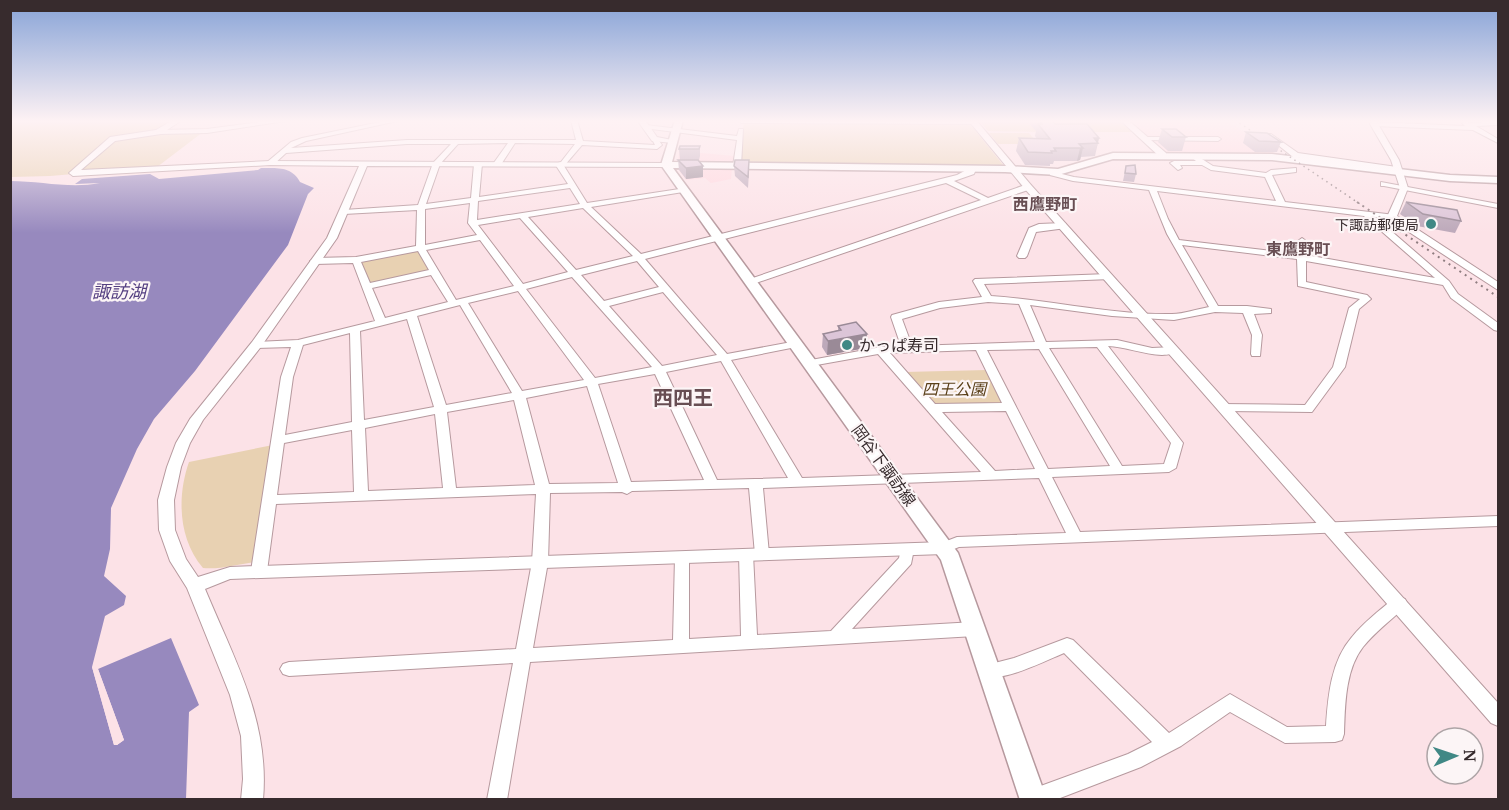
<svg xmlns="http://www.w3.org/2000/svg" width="1509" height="810" font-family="'Noto Serif','Noto Sans JP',serif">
<rect width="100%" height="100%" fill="#fce2e7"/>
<g fill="#ffd6de">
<path d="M1128,120H1226L1276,154H1170L1163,152Z"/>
<path d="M679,151L734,156L733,164L678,162Z"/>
<path d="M684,168L732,169L731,179L711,183L705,178L686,180L679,171Z"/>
</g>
<g fill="#e8d1b2">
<path d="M18,120H174L152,135L203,132L157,167L50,176L11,177V123Z"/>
<path d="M979,120H1047L1055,132L988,131Z"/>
<path d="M1065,120H1118L1132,132H1078Z"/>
<path d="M744,121L969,123L1004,166L739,164Z"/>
<path d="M989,133H1029L1038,144H998Z"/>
<path d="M419,251L431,271L370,284L359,262Z"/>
<path d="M987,370L1004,404L934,407L904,372Z"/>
<path d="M273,445L258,562C240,563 220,570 203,568C178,539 177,496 189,462Z"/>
</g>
<path fill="#9789be" d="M261,168C276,168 292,166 300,182L314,188L308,194L288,245L195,371L154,419L137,449L111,508L110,549L104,576L126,596L124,605L105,616L92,667L114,745H117L124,740L98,669L171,638L199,705L189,712L186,799H11L10,181C41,181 70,189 100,183L75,184L82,179L150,174L159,179L258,170Z"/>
<path fill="#fce2e7" d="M92,667L98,669L124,740L117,745H114Z"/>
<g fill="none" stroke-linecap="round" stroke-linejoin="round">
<g stroke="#b6999e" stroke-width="2">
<g id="minor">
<path d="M275,120H292L207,133L158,134L155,132L158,130L207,129Z"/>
<path d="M390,120H402L306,141L291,148L407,140H576L571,120H577L583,141L655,145L652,139L657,138L662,145L657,149L582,145L564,166L587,203L686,188L687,190L683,192L591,207L641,254L957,175L972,167L976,169L974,174L954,181L988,198L1025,185H1031V189L750,285L747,284V280L981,200L946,183L645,259L727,354L797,341L801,342L802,344L801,346L731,360L802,478L981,472L878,354L811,366L805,363L811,360L881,347L901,346L891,317L892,315L939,302L982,297L973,281L975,279L1108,274L1113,277L1111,279L984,284L991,296C1052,300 1112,315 1172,314C1184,314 1197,309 1209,307L1167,234L1149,190L1073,181L1050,175V171L1074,177L1276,201L1265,177L1211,170L1202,165H1180L1182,168L1178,170L1170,163L1174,161H1196L1190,156L1194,154L1213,166L1266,173L1271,170L1296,168V172L1272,175L1285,202L1395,215V219L1375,217L1449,281L1458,294L1498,323V331L1494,330L1451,298L1443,285L1306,261V282L1367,295L1371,299L1359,309L1345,367L1312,412L1224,411L1220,410L1218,407L1220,404L1305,405L1333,367L1349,308L1360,299L1298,286L1297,259L1182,245L1218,306H1247L1271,309V313L1254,314L1262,335L1260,356H1252L1251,354L1252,335L1243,313L1215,312L1174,320L1112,316L1030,305L1046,342L1117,340L1152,348L1174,347L1179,350C1163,363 1128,346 1108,346L1183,443L1176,468L1169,472L1052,477L1080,532L1498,516V526L959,547L944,553L939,552L937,548L939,544L957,537L1066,533L1039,478L763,488L769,554L767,558L762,559L757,558L755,554L749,488L632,491L627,494L622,492L550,493L548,562L533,648L673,640L675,557L677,553L682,552L687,553L689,557V639L741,636L739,554L741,550L746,549L751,550L753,554L757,635L831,631L899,558L902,545L907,544L912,545L914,549L911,564L852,629L975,622L981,624L983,629L981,634L975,636L530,662L507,800H487L513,663L289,676L283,674L280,669L283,664L289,662L516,649L532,562L536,494L276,504L267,571L264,575L259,577L254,575L251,571L281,377L291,347L256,348L251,345L256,342L298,340L375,321L353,263L315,264L310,261L315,258L356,257L416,246L417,210L344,214L340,212L344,210L418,205L433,163L451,144H407L286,153L273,165L266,163L291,142L302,138ZM508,143L493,164L494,166H500L515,143L575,144L561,162L555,164L568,184L479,197L482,164L478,162L474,164L471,198L426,204L440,164L458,144ZM570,188L580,204L477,220L478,201ZM1157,191L1364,216L1435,278L1306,255V241L1302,238L1298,241L1297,254L1179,240L1168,219ZM470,203L468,223L477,235L425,245V209ZM583,208L633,256L576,270L528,217ZM520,218L568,272L523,284L478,225ZM480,240L514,286L456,300L426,250ZM418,251L429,270L370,283L361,262ZM637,261L659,287L604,301L581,275ZM431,275L448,302L385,318L372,288ZM572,277L652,367L595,378L526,289ZM518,291L584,380L522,391L468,303ZM663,292L717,355L662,366L609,306ZM988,302L1019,304L1035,342L912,346L902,319L940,308ZM460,305L512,393L446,405L417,316ZM407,319L434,407L364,420L360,331ZM350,333L352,422L285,435L293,377L303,345ZM1097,347L1171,443L1164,464L1122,466L1049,348ZM1039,349L1110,466L1048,469L987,350ZM976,350L1002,403L935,404L890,353ZM721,361L788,478L717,480L666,372ZM655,374L704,480L631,482L598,384ZM587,386L618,483L549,484L526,398ZM514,400L535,485L456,488L447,412ZM1006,411L1035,469L995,471L942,412ZM435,414L443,488L368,491L365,428ZM352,430L354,492L277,495L284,443Z"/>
<path d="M739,120H974L977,122L974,124L741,123Z"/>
<path d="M1465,121L1470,123L1498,121V125L1476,126L1498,139V143L1473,130L1374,126L1371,124L1374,122L1465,126L1462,123Z"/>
<path d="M646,125L737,136L739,129H743L741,166L737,168L733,166L737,140L644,128L643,127Z"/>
<path d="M1267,134H1271L1298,153L1397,167L1401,169L1397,171L1293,157L1267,136Z"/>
<path d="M1145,137H1218L1221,139L1218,141L1143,140L1142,139Z"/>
<path d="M1381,182L1498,204V208L1384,186H1381Z"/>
<path d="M1063,223L1066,224V228L1036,232L1027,256L1025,258H1019L1017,256L1029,228L1039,224Z"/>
<path d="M1399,597L1405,599L1407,603L1405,607C1391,620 1375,632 1363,647C1345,670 1345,706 1344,734L1342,740L1335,742L1285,743L1230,712L1181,746L1141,767L1055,800H1025L1027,791L1128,754L1152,742L1064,653C1045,661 1002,683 983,676L980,671L983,666L1014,658L1067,638L1073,640L1169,733L1230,694L1287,727L1326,726C1328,696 1331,661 1352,637C1364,622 1379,611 1393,599Z"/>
</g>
</g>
<g stroke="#b6999e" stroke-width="2">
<g id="tertiary">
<path d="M173,120H182L161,134L115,141L81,170L270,161L666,163L670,165L666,167L367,166L337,238L260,348L203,420L190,443L181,467L174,500L175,530L186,559L198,577L230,567L944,542L950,544L952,548L950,552L944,554L230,579L205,589C234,659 270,721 263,800H241L243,779L241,736L230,695L187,588L170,561L159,530L158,500L167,467L176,443L190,419L252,342L327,238L359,166L270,165L73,176L69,173L110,137L156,130Z"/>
<path d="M637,120H645L657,137L677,141L673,143L652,141Z"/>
<path d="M968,120H976L1031,185L1498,703V726L1491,723L1025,189Z"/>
<path d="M1120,120H1128L1166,153V157H1160Z"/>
<path d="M1373,120H1381L1378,124L1399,160L1408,188L1397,216L1498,282V290L1389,219L1387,217L1400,188L1391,160L1370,124Z"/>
</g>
</g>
<g stroke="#b6999e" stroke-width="3">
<path id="secondary" d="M675,120H683L672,162L1005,166L1058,169L1113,153L1272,154L1450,175L1498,177V183L1450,181L1272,160L1113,159L1058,175L1005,172L673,168L958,553L1047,800H1020L941,560L661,165Z"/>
</g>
<use href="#minor" fill="#fff" fill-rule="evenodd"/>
<use href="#tertiary" fill="#fff" fill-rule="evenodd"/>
<use href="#secondary" fill="#fff" fill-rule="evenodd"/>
<path stroke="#8f7d80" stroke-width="1.5" stroke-dasharray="1.5 4" stroke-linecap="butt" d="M1235,120L1360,204"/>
<path stroke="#8f7d80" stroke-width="2" stroke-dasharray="2 4.5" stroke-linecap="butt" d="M1357,202L1498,297"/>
</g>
<g fill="#bda9ba">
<path d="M1026,120H1052L1055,124L1099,138L1095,156L1081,157L1080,160L1077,161H1054L1053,164H1050V166L1025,165L1016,151L1019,138L1037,139L1035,136L1036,131Z"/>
<path d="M1162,129L1186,137L1182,151H1168L1158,142Z"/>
<path d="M1246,132L1281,142L1277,152H1255L1243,143Z"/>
<path d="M700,146V156L699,160H698L703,166V177L686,179L679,170L678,160H680L679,149Z"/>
<path d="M734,166L749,171L748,188L735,176Z"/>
<path d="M1126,166L1136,174L1134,182L1123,181Z"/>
<path d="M1406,202L1461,221L1455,233L1417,226L1400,214Z"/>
<path d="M838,326L866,348L827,355L822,347L823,334L838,330Z"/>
</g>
<g fill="#9a8a97">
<path d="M1094,138H1099L1096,150L1098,143Z"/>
<path d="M1080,148H1083L1080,160L1077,161Z"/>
<path d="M703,166V177L686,179V168Z"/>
<path d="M867,334L866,348L827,355L828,341Z"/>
</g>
<g fill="#dcc5d8" stroke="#9a8a97" stroke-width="1.5">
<path d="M1039,120H1052L1055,124H1087L1099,138H1094L1098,143L1079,144L1083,148H1054L1056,151H1051L1052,153L1028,152L1019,138L1050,139L1038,124H1042Z"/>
<path d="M1162,129H1176L1186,137H1172Z"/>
<path d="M1246,132L1267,133L1281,142L1259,141Z"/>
<path d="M680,146H700L699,149H679Z"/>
<path d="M678,160H698L703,166L686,168Z"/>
<path d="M735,160H749L748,177L734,166Z"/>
<path d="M1135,165L1136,174L1125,173L1126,166Z"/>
<path d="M1406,202L1457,210L1461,221L1423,214Z"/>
<path d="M856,322L867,334L828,341L823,334L841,330L838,326Z"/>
</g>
<linearGradient id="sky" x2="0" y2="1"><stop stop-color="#87a3d7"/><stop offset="0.52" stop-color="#fef2f4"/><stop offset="1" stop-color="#fef2f4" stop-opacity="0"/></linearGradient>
<rect width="1509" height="233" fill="url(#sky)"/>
<g fill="#408885" stroke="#fcf5f6" stroke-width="2">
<circle cx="1431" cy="224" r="6"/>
<circle cx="847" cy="345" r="6"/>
</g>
<g text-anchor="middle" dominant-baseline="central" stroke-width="4.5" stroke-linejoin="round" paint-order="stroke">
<g font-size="14" fill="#372b2d" stroke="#fcf5f6" text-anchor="end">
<text x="1419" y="224">下諏訪郵便局</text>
</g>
<g font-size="16" font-weight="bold" fill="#684e53" stroke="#fcf5f6">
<text x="1045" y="204">西鷹野町</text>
<text x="1298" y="249">東鷹野町</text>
</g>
<g font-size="16" fill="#372b2d" stroke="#fcf5f6" text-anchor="start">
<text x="859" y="345">かっぱ寿司</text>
</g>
<g font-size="16" font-style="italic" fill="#5a4019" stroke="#fcf5f6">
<text x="954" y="389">四王公園</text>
</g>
<g font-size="16" fill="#372b2d" stroke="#fcf5f6">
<text transform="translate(884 465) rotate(54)">岡谷下諏訪線</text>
</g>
<g font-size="18" font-style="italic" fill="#543f81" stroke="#fcf5f6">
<text x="119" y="291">諏訪湖</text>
</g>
<g font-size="20" font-weight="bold" fill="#684e53" stroke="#fcf5f6">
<text x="683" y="397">西四王</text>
</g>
</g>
<rect width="1509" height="810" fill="none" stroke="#372b2d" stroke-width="24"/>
<g transform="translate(1455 756) rotate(88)"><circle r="28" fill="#fcf5f6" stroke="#ada4a6" stroke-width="1.5"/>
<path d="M0-4.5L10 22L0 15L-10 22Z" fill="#408885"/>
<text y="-9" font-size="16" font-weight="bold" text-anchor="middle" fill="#372b2d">N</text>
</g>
</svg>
